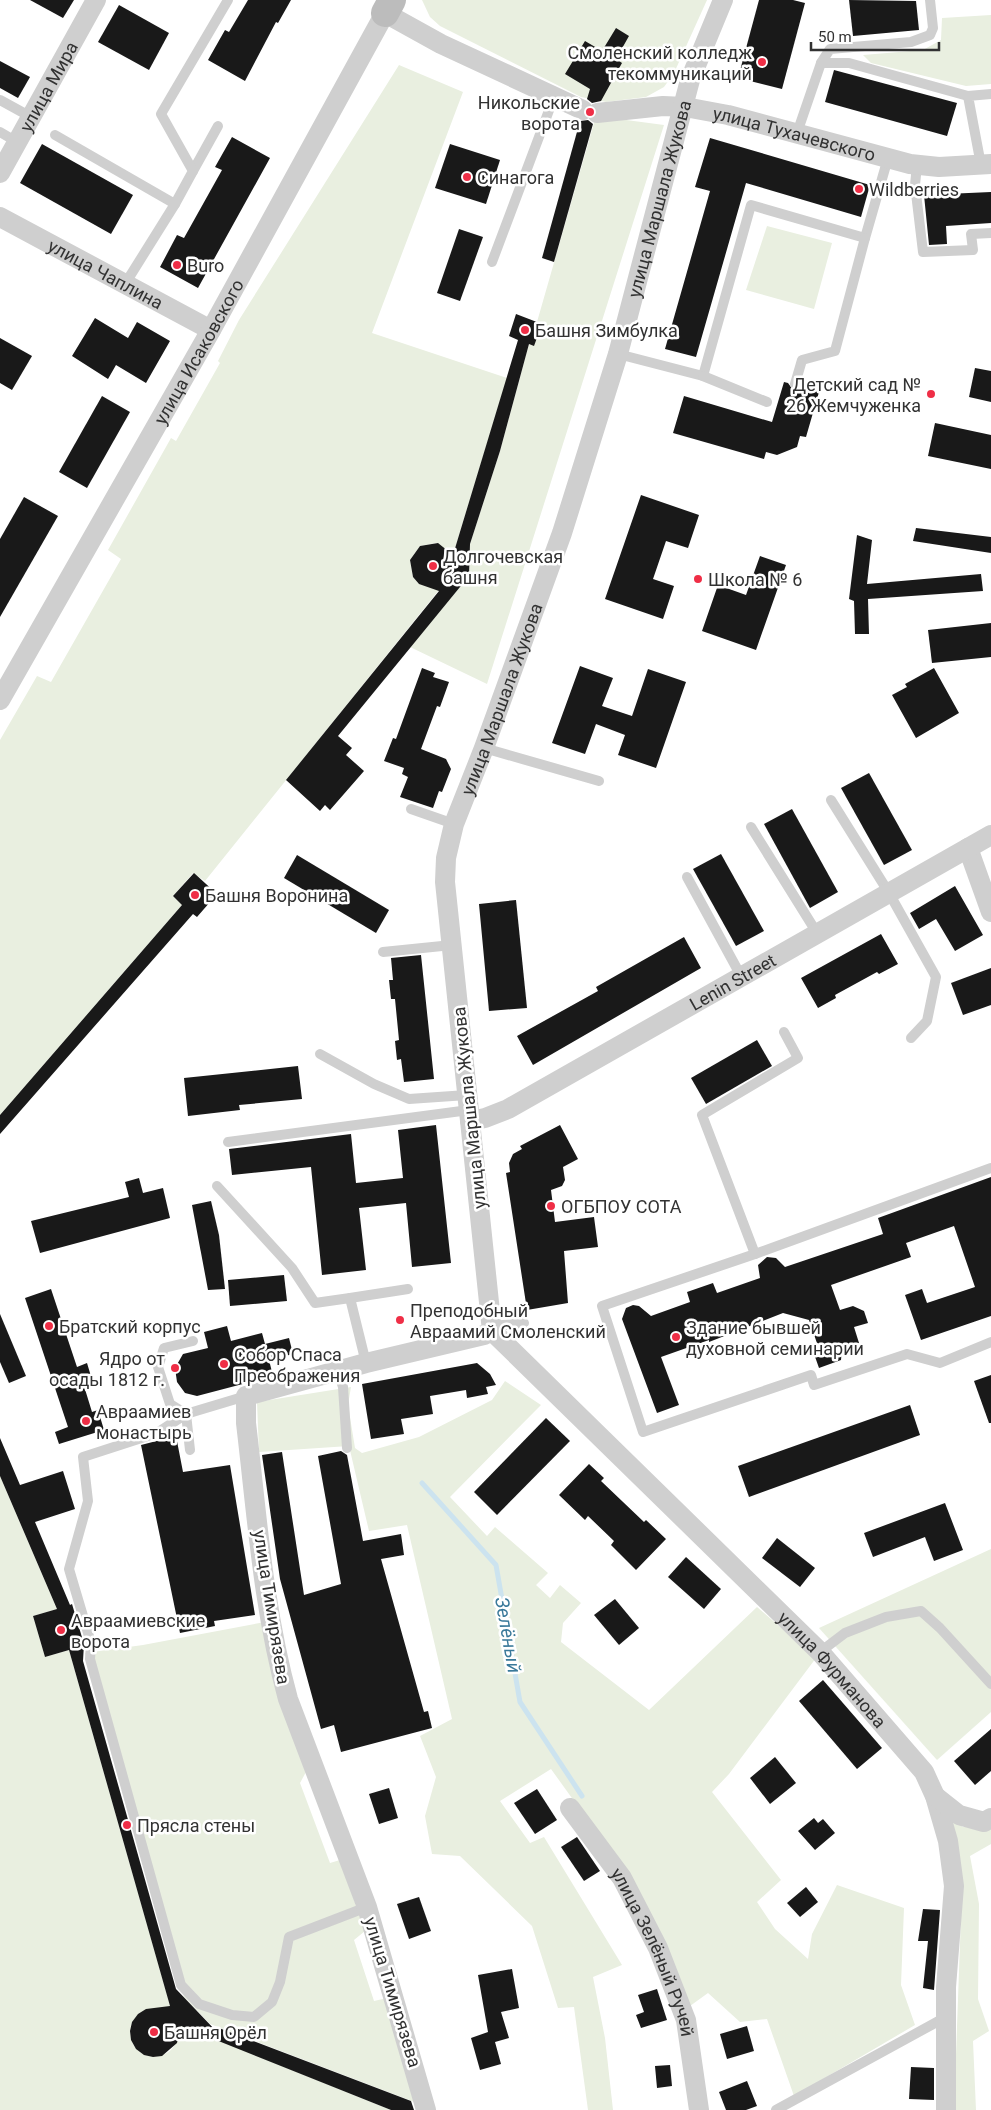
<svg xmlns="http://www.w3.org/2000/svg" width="991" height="2110" font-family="Roboto,sans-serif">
<rect width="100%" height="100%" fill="#fff"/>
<g fill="#e9efe0">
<path d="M422,0H707L674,73L664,87L646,97L606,102L581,97L440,26L430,17Z"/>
<path d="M991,15V84L966,86L871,63L863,55L923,50L941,40L942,18Z"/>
<path d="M399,65L463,92L372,333L507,378L453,555L437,543L420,546L410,560L413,577L419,584L443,585L205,881L193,873L173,896L182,905L0,1115V740L37,676L51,682L121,559L108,550L171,438L176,441L220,363L218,361L239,320Z"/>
<path d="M596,116L664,125L487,684L410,647L469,576L470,544L500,451L529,344L534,345L542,324L537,322Z"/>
<path d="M767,226L832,243L814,309L746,290Z"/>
<path d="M505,1381L541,1405L450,1497L487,1536L495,1527L548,1573L536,1585L550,1598L560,1585L581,1603L563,1623L561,1642L649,1710L757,1607L816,1658L729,1774L712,1792L781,1880L757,1902L775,1929L808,1959L812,1934L837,1885L904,1908L901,1985L915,2025L794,2096L767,2019L740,2022L708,1993L690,2006L574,1801L551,1769L500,1801L530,1843L544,1837L622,1965L593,1977L605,2038L613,2110H588L574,2007L558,2008L532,1926L460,1856L432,1854L425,1816L436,1777L420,1736L452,1719L407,1525L369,1531L349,1446L259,1452L257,1402L351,1387L348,1405L355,1448L362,1453L419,1437L492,1400Z"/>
<path d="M0,1476L57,1609L33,1616L45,1657L69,1650L173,2016L132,2022C120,2065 184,2070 178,2024L391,2110H0Z"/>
<path d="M991,1549V1712L937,1760L819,1628Z"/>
<path d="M265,1622L306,1772L300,1783L330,1863L340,1860L365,1931L354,1940L374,2001L387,1998L417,2103L210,2024L184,1997L85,1653L143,1645Z"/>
<path d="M947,1817L963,1827H991V1844L970,1856L979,1904L978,1999L989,2031L973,2041L976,2110H954L962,1888Z"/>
</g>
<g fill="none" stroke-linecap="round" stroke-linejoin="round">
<path stroke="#cce3ef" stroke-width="5" d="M422,1483L496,1565L520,1702L582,1796"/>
</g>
<g fill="#191919">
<path d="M30,0H74L63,18Z"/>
<path d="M248,0H291L278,23L276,22L245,81L208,60L225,30L229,32Z"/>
<path d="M759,0H793L805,3L782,89L738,78Z"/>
<path d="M849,0L916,1L919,30L853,36Z"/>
<path d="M119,5L169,33L149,70L98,42Z"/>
<path d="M616,28L629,36L616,59L622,63L601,101L592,103L587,99L590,89L565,74L585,41L602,51Z"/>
<path d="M0,61L30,77L18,98L0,88Z"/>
<path d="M834,70L957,103L947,136L825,102Z"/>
<path d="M588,120L593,124L554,262L542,258L580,121Z"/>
<path d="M232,137L270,158L198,288L160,267L177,235L184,238L222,170L215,167Z"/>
<path d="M710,138L870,185L861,217L746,183L696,357L665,349L710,191L695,187Z"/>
<path d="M42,144L133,195L111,234L20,183Z"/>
<path d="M450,144L500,160L486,204L435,188Z"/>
<path d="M991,192V223L946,226L947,244L929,245L924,195Z"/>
<path d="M459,229L483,237L460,301L437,293Z"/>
<path d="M516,314L542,324L534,346L529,344L500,451L470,544L469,576L338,736L352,748L346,755L364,771L330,810L325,805L320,811L286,780L439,591L419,584L413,577L410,560L420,546L438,543L453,555L518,340L509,336Z"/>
<path d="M95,318L128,338L137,322L170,341L146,383L116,365L108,379L72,356Z"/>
<path d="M0,338L32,356L12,390L0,383Z"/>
<path d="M975,368L991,371V402L969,397Z"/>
<path d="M784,382L788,383L793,390H797L801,387L819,392L806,437L800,436L797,447L777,455L766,452L764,459L673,433L684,396L772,422Z"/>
<path d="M102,396L130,412L87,488L59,472Z"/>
<path d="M935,423L991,435V469L928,456Z"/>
<path d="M641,495L699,515L688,548L666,541L653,579L674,586L663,619L605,599Z"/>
<path d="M24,497L58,516L0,617V539Z"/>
<path d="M916,528L991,537V553L913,541Z"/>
<path d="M857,535L872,540L867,584L981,574L983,591L868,599L869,634H855L854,601L849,599Z"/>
<path d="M760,556L786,565L756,650L702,631L718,585L746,595Z"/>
<path d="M991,623V657L932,663L928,630Z"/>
<path d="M580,666L613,678L602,706L632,716L648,669L686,682L656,768L618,755L625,735L596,724L585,754L552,743Z"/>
<path d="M422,668L435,673L433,677L449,682L440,707L437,706L421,749L446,759L451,769L442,792L439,791L433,808L400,797L408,777L402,774L404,768L384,761L393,738L396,739Z"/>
<path d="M934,668L959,713L916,738L892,695L907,687L905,684Z"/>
<path d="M869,773L912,850L884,865L841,788Z"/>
<path d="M792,809L838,892L810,908L764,824Z"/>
<path d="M721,854L764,931L736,946L693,869Z"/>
<path d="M297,855L389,910L376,933L284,878Z"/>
<path d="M194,873L217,894L197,917L193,914L0,1134V1115L182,905L173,896Z"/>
<path d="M955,886L983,935L955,951L936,919L919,929L910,913Z"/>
<path d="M516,900L527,1008L489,1011L479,904Z"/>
<path d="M881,934L898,964L879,974L877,972L835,995L836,998L818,1008L801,978Z"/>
<path d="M684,937L701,968L533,1065L517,1036L598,991L596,987Z"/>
<path d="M421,955L434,1079L404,1082L401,1059L397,1060L395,1041L399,1040L395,999H391L389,980H393L391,958Z"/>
<path d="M991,968V1005L963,1015L951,983Z"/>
<path d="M757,1040L772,1066L706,1104L691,1078Z"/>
<path d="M298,1066L302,1099L239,1105L240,1110L188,1116L184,1078Z"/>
<path d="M436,1125L451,1263L412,1267L406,1203L359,1208L366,1270L322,1275L311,1167L232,1175L229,1149L351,1134L356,1183L403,1178L398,1130Z"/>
<path d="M560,1125L578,1159L563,1167L565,1180L562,1186L551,1190L555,1222L594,1217L598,1247L564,1251L568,1303L527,1310L506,1173L510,1172L509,1163L513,1154L522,1149L520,1146Z"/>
<path d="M991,1177V1316L921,1340L905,1295L922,1289L927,1303L975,1287L954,1226L906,1243L911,1257L831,1285L840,1310L853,1306L864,1311L868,1323L854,1327L859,1343L842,1348L841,1360L819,1368L813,1351L819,1349L809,1320L783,1313L709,1342V1340L661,1357L679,1405L657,1413L622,1319L626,1308L633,1305L639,1306L651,1316L690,1302L687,1292L713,1283L717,1293L760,1278L758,1265L767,1257L776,1258L785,1267L883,1234L878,1218Z"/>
<path d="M139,1178L143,1193L163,1188L170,1218L40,1253L31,1221L129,1197L125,1182Z"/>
<path d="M211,1201L219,1235L225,1289L208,1290L192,1205Z"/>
<path d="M284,1275L287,1301L230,1306L228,1280Z"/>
<path d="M51,1289L77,1367L87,1363L93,1383L84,1386L92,1412L98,1410L104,1430L59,1444L55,1432L68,1427L25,1298Z"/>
<path d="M0,1314L26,1376L9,1383L0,1362Z"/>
<path d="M227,1326L231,1341L262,1333L265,1344L289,1338L293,1354L269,1360L273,1376L197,1396L185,1393L177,1382L175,1368L183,1354L208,1348L204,1332Z"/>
<path d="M477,1363L490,1374L496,1385L486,1387L488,1394L467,1398L466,1390L430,1396L433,1414L401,1419L404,1434L371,1439L362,1384Z"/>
<path d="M991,1375V1423H989L974,1381Z"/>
<path d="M910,1405L920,1435L749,1497L738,1466Z"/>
<path d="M546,1418L570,1441L497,1515L474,1492Z"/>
<path d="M176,1436L183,1472L230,1465L255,1615L214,1621L215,1626L180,1633L141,1445Z"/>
<path d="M0,1438L20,1485L63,1471L75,1509L35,1522L70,1605L72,1604L84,1644L83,1661L176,1989L217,2032L219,2028L411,2101L414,2110H391L181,2026L177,2043L162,2056L153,2057L144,2055L136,2049L131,2040L130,2031L132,2022L138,2014L146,2009L170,2006L69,1650L45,1657L33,1616L57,1609L0,1476Z"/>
<path d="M341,1451L347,1455L363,1541L401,1534L404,1555L381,1559L424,1712L428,1711L432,1728L341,1752L334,1725L321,1729L280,1579L262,1455L282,1452L304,1595L341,1584L318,1456Z"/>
<path d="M589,1464L604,1478L601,1481L644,1522L646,1520L666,1539L636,1570L611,1545L614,1541L588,1516L585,1520L559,1495Z"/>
<path d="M945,1503L963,1550L934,1561L925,1537L873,1557L864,1533Z"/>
<path d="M777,1538L815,1568L800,1587L762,1558Z"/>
<path d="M686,1557L721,1589L704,1609L668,1577Z"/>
<path d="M615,1599L639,1628L619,1645L594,1615Z"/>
<path d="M823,1680L882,1748L857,1769L799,1701Z"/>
<path d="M991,1729V1771L975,1785L954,1761Z"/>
<path d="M775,1757L796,1783L770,1804L750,1778Z"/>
<path d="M389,1788L398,1818L379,1824L369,1794Z"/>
<path d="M537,1789L557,1820L535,1834L514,1803Z"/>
<path d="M814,1818L818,1823L823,1819L835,1833L815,1850L798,1831Z"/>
<path d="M577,1837L600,1871L584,1881L561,1847Z"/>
<path d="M806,1887L818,1902L800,1917L787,1903Z"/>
<path d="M419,1897L431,1931L409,1939L397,1904Z"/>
<path d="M923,1909L940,1910L934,1990L923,1988L928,1941H918Z"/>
<path d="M512,1969L519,2008L501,2012L509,2038L495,2042L501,2064L480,2070L471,2038L488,2032L478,1975Z"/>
<path d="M657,1989L667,2020L641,2028L636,2015L644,2012L638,1995Z"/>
<path d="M747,2026L754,2051L727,2059L720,2034Z"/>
<path d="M670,2065L672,2086L657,2088L655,2066Z"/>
<path d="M911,2067L934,2068V2100L909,2099Z"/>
<path d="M747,2081L757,2106L746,2110H726L719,2092Z"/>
</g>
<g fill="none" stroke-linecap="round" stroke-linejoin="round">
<g stroke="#cfcfcf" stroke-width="10">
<path d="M821,63L830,49L911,42L930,35L933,28L930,0"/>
<path d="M0,100L31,117"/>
<path d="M0,132L17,142"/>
<path d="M797,133L821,63H849L968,96"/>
<path d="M55,135L175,204"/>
<path d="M917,165L915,185L923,252L973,250L971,234L991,233"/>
<path d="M981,165L968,96L991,94"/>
<path d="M193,171L218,126"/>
<path d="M492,262L554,97"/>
<path d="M125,284L175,204L193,171L161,114L228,0"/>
<path d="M618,354L703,376L751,205L865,238L888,158"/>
<path d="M703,376L767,402"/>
<path d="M795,384L802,360L835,351L865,238"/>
<path d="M484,748L599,781"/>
<path d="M831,800L889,893L936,977L927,1021L911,1038"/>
<path d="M411,809L454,824"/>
<path d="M751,827L817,933"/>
<path d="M687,877L741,976"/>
<path d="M383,952L452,945"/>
<path d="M784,1032L798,1058L702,1115L755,1254L991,1168"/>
<path d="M320,1054L374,1084L409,1099L467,1095"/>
<path d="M228,1142L469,1110"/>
<path d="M217,1186L292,1268L315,1303L350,1298L366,1363"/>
<path d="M755,1254L602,1306L643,1432L811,1375L814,1385L907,1354L940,1363L991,1342"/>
<path d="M350,1298L408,1289"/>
<path d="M493,1326L524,1323"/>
<path d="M338,1371L343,1387L347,1448"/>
<path d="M246,1396L186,1414L157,1433L83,1457L88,1501L69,1569L91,1643L90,1659L181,1985L199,2004L232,2015L254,2017L272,2002L280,1982L289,1937L367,1907"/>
<path d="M190,1450L186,1414L170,1404L158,1367L164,1348L193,1341"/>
<path d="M820,1652L845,1633L886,1617L921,1611L940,1628L991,1684"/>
<path d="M776,2110L946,2017"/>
</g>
<g stroke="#cfcfcf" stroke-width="20">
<path id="s1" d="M597,113L663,106L685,107L728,115L910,164L939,167L991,164"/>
<path id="s2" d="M0,173L96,0"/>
<path id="s3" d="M0,217L211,330"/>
<path id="s4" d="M0,700L211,330L385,13L441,44L583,110"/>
<path d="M968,848L991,912"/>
<path id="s5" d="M470,1121L485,1118L508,1109L991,835"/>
<path id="s6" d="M492,1331L445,882L446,858L454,824L484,748L562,533L618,354L690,80L723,0"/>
<path id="s7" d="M492,1331L820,1652L924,1772L935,1796L948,1841L954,1886L946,1987V2110"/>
<path d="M935,1796L959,1815L984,1822L991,1818"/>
<path id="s8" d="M570,1808L622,1878L658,1948L686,2020L699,2110"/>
<path d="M426,2110L367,1907L288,1699C263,1609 257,1515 246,1423V1396L366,1363L484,1335L492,1331"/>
</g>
<path stroke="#bcbcbc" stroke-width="28" d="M385,13L392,0"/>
</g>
<g fill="#ef2e46" stroke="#fff" stroke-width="2">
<circle cx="762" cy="62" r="5"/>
<circle cx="590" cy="112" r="5"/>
<circle cx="467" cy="177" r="5"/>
<circle cx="859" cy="189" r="5"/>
<circle cx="177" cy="265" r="5"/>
<circle cx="525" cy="330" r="5"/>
<circle cx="931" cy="394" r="5"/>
<circle cx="433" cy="566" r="5"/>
<circle cx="698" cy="579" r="5"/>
<circle cx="195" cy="895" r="5"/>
<circle cx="551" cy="1206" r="5"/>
<circle cx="400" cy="1320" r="5"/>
<circle cx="49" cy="1326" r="5"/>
<circle cx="676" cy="1337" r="5"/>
<circle cx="224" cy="1364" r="5"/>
<circle cx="175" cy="1368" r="5"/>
<circle cx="86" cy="1421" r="5"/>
<circle cx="61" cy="1630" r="5"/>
<circle cx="127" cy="1825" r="5"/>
<circle cx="154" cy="2032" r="5"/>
</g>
<g text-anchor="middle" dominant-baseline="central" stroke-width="5" stroke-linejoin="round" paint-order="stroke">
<g font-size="18" fill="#323232" stroke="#fff" text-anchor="start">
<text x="752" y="52" text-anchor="end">Смоленский колледж<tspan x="752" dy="21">текоммуникаций</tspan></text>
<text x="580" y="102" text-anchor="end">Никольские<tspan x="580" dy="21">ворота</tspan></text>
<text x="477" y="177">Синагога</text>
<text x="869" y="189">Wildberries</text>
<text x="187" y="265">Buro</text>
<text x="535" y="330">Башня Зимбулка</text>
<text x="921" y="384" text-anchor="end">Детский сад №<tspan x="921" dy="21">26 Жемчуженка</tspan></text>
<text x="443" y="556">Долгочевская<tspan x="443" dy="21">башня</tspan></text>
<text x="708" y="579">Школа № 6</text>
<text x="205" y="895">Башня Воронина</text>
<text x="561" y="1206">ОГБПОУ СОТА</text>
<text x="410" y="1310">Преподобный<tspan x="410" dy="21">Авраамий Смоленский</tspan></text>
<text x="59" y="1326">Братский корпус</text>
<text x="686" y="1327">Здание бывшей<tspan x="686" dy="21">духовной семинарии</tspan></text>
<text x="234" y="1354">Собор Спаса<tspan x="234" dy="21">Преображения</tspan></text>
<text x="165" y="1358" text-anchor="end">Ядро от<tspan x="165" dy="21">осады 1812 г.</tspan></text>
<text x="96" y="1411">Авраамиев<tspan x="96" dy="21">монастырь</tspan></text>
<text x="71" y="1620">Авраамиевские<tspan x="71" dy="21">ворота</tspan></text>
<text x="137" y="1825">Прясла стены</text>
<text x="164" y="2032">Башня Орёл</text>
</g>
<g font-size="18" fill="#323232" stroke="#fff">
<text stroke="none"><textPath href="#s2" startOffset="99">улица Мира</textPath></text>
<text stroke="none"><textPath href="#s1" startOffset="201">улица Тухачевского</textPath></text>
<text stroke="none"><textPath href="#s6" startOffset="1169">улица Маршала Жукова</textPath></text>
<text stroke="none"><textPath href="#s3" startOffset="120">улица Чаплина</textPath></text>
<text stroke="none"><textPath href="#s4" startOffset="401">улица Исаковского</textPath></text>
<text stroke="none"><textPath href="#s6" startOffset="644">улица Маршала Жукова</textPath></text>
<text stroke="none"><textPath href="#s5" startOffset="298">Lenin Street</textPath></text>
<text transform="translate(469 1108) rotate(-96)">улица Маршала Жукова</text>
<text transform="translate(272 1607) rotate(81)">улица Тимирязева</text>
<text stroke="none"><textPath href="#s7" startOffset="480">улица Фурманова</textPath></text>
<text stroke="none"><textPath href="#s8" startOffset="168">улица Зелёный Ручей</textPath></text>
<text transform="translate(393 1992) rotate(73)">улица Тимирязева</text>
</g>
<g font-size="19" font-style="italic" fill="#3a799a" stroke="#fff">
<text transform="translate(508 1635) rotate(80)">Зелёный</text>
</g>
</g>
<path d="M811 42v8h128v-8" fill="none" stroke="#323232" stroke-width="2.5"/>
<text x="818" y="42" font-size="15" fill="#323232" stroke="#ffffff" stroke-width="4" paint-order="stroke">50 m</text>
</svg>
